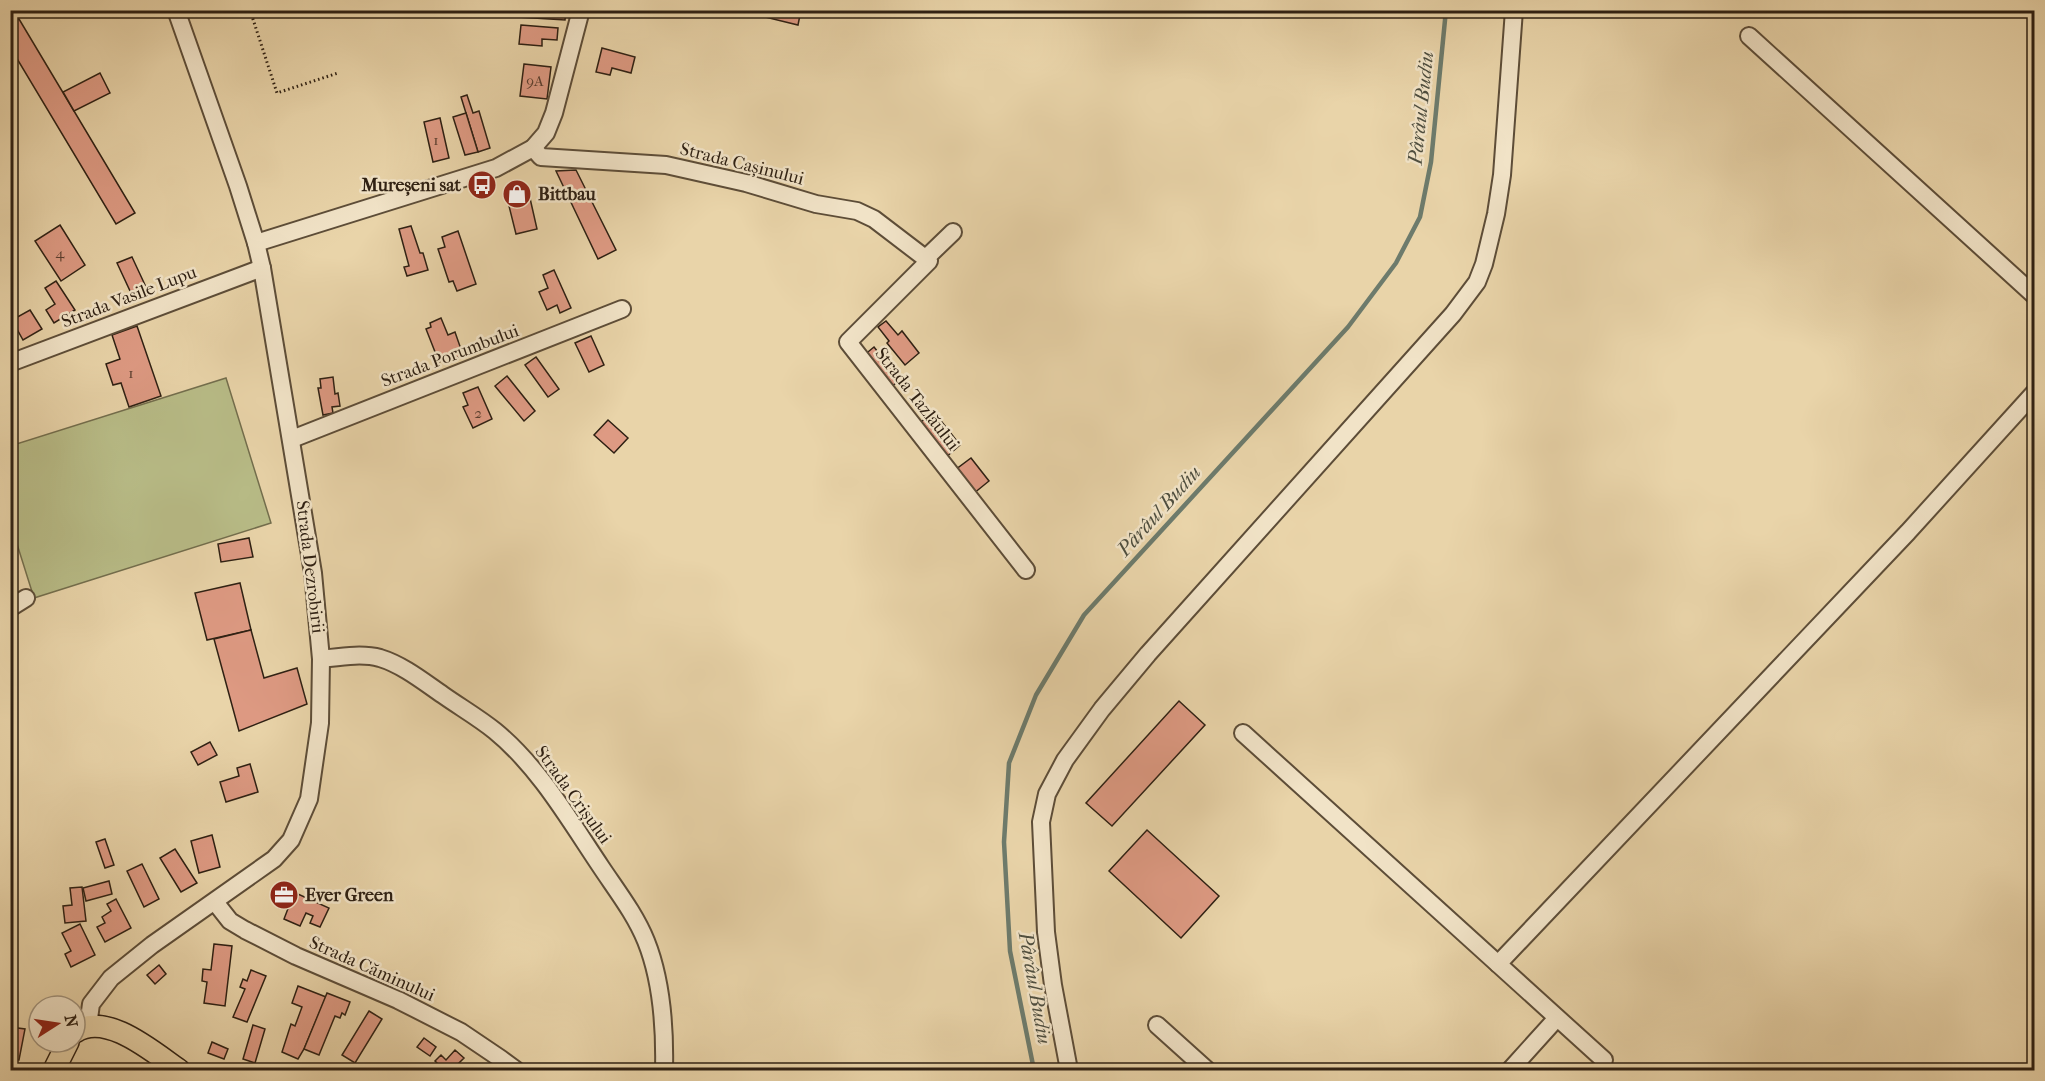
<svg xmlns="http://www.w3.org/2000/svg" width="2045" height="1081" font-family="'IM FELL French Canon',serif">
<rect width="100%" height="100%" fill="#e9d4a9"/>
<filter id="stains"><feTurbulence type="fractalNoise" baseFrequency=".00333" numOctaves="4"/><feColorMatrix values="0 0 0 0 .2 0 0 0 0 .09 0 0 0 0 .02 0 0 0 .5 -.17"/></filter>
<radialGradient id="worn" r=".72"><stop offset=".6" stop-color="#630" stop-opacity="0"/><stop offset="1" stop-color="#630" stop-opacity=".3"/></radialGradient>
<path fill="#b8bc87" stroke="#736e4d" stroke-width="1.5" d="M226,378L271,523L34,598L11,525L10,446Z"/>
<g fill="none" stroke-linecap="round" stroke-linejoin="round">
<path stroke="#6d7b6c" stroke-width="4.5" d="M1034,1070L1010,951L1004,842L1009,763L1036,695L1084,615L1348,327L1396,263L1420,217L1431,162L1446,10"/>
</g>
<g fill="#de9a83" stroke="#2e2013" stroke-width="1.5">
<path d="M518,10H566L565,20L518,17Z"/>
<path d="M737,10H801L798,25Z"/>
<path d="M19,19L135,213L116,224L10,47V25Z"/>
<path d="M521,25L558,28L557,40L542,39V46L519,44Z"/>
<path d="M602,48L635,57L631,73L612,68L610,75L596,72Z"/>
<path d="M524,64L551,67L547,99L520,96Z"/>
<path d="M100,73L110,93L74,111L63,92Z"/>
<path d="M467,95L473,113L479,111L490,148L478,152L461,97Z"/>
<path d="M466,113L478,152L465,155L453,117Z"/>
<path d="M440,118L449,158L433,162L424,122Z"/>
<path d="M576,170L616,250L598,259L556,171Z"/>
<path d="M527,185L537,229L516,234L505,190Z"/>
<path d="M60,225L85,265L61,281L35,241Z"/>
<path d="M411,226L420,253H423L428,270L407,276L404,267L409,266L399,229Z"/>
<path d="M458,231L476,284L457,291L453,281L449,282L438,249L445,247L442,237Z"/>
<path d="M132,257L146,287L131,293L117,263Z"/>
<path d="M554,270L571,308L560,313L557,305L547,310L539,292L548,288L543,275Z"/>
<path d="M56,281L75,310L54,323L46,310L55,304L45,288Z"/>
<path d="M30,310L42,329L23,340L12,320Z"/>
<path d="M441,318L448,335L455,332L463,355L445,363L444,360L439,362L426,329L431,327L430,323Z"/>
<path d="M886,321L898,335L902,331L919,353L905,365L887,343L889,341L878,327Z"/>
<path d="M137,326L161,396L129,407L121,383L113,385L106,364L120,359L112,335Z"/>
<path d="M591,336L604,365L589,372L575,343Z"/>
<path d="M874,347L900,380L888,389L863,356Z"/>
<path d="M536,357L559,389L548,397L525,365Z"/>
<path d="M507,376L535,411L524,421L495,386Z"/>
<path d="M333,377L335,394L338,393L340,406L332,407L333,413L323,415L318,388H321L320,379Z"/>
<path d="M478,387L492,419L473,428L463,407L468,405L463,393Z"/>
<path d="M934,412L960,445L944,459L917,425Z"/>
<path d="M608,420L628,438L614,453L594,435Z"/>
<path d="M971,458L989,481L973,494L955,470Z"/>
<path d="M249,538L253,557L221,562L218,544Z"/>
<path d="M240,583L251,630L207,640L195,593Z"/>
<path d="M251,630L264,678L297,668L307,704L239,731L214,639Z"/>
<path d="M1179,701L1205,725L1112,826L1086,803Z"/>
<path d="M210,742L217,755L198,765L191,752Z"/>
<path d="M250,764L258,792L226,802L220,782L239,776L237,768Z"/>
<path d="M1147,830L1219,896L1181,938L1109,871Z"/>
<path d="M212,835L220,867L199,873L191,841Z"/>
<path d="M105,839L114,865L105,868L96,842Z"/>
<path d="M175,849L197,883L181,892L160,858Z"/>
<path d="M142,864L159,899L144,907L127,871Z"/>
<path d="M109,881L112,894L86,901L83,888Z"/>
<path d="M278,885L329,908L320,927L310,923L313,916L306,913L300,926L284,919L289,906L272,898Z"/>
<path d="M82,887L86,921L65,923L63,906L72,905L70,888Z"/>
<path d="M116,899L131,928L105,942L97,927L105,923L102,917L111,911L107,904Z"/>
<path d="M80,924L95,955L71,967L65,954L71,951L62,933Z"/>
<path d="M214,944L232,946L225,1006L204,1003L207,982L202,981L203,969L211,970Z"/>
<path d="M159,965L166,974L155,984L147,975Z"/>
<path d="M251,970L266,976L247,1022L233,1017L245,989L240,987L243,979L247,981Z"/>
<path d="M298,986L326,997L304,1049L298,1059L282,1052L291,1024L295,1026L302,1007L292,1003Z"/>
<path d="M327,993L350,1002L345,1015L342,1013L340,1018L335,1016L319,1055L304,1049Z"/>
<path d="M369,1011L382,1019L355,1063L342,1055Z"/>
<path d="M253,1025L265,1029L255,1063L243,1059Z"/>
<path d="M10,1027L25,1029L19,1060L10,1059Z"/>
<path d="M424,1038L436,1047L430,1056L417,1047Z"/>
<path d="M212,1042L228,1049L224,1059L208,1053Z"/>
<path d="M455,1050L464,1058L459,1063L464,1067L461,1070L455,1068L453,1070H434L439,1065L435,1061L441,1055L446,1060Z"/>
</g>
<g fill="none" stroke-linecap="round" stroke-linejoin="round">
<g stroke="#5d4d38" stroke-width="20">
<g id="minor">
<path d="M1749,36L2034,295"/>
<path d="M533,148L541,157L666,165L746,183L816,204L857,211L874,219L929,261L848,342L1026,570"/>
<path d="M256,243L496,168L533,148L546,133L554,113L581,10"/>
<path d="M926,258L953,232"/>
<path d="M10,363L262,268"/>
<path d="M292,439L622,309"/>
<path d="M10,608L26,598"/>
<path d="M321,659C339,657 362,653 380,658C403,665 424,682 443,695C460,707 479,718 495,731C539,767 570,821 601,867C617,891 635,914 646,941C662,981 665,1028 664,1070"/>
<path d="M1243,733L1604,1060"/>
<path d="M215,902L230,921L245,930L296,956L398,1000L461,1032L501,1059L516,1070"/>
<path d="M1498,964L1908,532L2034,393"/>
<path d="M1157,1025L1207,1070"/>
<path d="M88,1026L91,1004L111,978L152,945L274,859L291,840L309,799L320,723L321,659L313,573L262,268L256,243L238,186L176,10"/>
<path d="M1069,1070L1053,985L1046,932L1041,822L1047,794L1065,760L1102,709L1148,654L1453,314L1477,282L1484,264L1496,214L1502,175L1514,10"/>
<path d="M1510,1070L1557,1018"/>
</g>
</g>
<g stroke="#2e2013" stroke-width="24">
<g id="major">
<path d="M75,1032C106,1011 153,1052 179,1070"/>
<path d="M54,1070L68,1042"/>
</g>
</g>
<path stroke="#2e2013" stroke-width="3" stroke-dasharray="1.5 3" stroke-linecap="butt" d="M250,10L277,93L338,73"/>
<use href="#minor" stroke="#f1e3c7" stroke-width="16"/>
<use href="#major" stroke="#e9d4a9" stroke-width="21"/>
</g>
<defs>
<g id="bus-disc" transform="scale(1.5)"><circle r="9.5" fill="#8f2418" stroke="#f1e3c7"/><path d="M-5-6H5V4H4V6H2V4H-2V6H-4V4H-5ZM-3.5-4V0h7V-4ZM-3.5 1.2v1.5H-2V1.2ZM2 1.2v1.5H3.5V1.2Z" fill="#fff"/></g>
<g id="shop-disc" transform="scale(1.5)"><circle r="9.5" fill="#8f2418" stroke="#f1e3c7"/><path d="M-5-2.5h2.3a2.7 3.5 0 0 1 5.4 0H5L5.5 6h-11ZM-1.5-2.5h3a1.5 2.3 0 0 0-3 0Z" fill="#fff"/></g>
<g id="office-disc" transform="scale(1.5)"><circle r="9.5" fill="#8f2418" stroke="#f1e3c7"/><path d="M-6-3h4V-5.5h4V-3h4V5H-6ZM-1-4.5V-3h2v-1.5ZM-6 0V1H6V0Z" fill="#fff"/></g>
</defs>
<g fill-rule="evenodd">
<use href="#bus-disc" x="482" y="185"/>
<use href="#shop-disc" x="517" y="194"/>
<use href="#office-disc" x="284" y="895"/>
</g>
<g text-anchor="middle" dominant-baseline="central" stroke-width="5" stroke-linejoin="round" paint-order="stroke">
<g font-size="15" fill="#5a3e2f">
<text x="535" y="81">9A</text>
<text x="436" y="140">1</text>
<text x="60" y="253">4</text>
<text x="131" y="373">1</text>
<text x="478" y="413">2</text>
</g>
<g font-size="18" fill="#2e2013" stroke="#f1e3c7">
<text transform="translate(742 164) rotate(14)">Strada Cașinului</text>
<text transform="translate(129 297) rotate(-21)">Strada Vasile Lupu</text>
<text transform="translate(450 356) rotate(-21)">Strada Porumbului</text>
<text transform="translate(917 399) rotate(52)">Strada Tazlăului</text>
<text transform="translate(310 567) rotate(83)">Strada Dezrobirii</text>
<text transform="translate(573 795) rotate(54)">Strada Crișului</text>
<text transform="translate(372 969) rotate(24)">Strada Căminului</text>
</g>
<g font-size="18" font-weight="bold" fill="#2e2013" stroke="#f1e3c7" text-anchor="start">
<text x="461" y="185" text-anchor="end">Mureșeni sat</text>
<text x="538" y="194">Bittbau</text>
<text x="305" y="895">Ever Green</text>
</g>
<g font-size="20" font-style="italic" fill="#4e4e3f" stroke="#f1e3c7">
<text transform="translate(1421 108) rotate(-84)">Pârâul Budiu</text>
<text transform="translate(1159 511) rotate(-48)">Pârâul Budiu</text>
<text transform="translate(1035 988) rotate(80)">Pârâul Budiu</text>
</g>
</g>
<rect width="2045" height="1081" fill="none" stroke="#e9d4a9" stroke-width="36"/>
<rect x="12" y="12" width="2021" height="1057" fill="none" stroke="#2e2013" stroke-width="3"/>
<rect x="18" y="18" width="2009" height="1045" fill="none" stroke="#2e2013" stroke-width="1.5"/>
<g transform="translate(57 1024) rotate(78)"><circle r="28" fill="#f1e3c7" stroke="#a3957f" stroke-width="1.5"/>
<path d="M0-4.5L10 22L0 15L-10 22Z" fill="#8f2418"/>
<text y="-9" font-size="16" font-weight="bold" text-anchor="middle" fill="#2e2013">N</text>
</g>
<rect width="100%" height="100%" filter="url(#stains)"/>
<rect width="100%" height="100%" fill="url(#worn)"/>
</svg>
